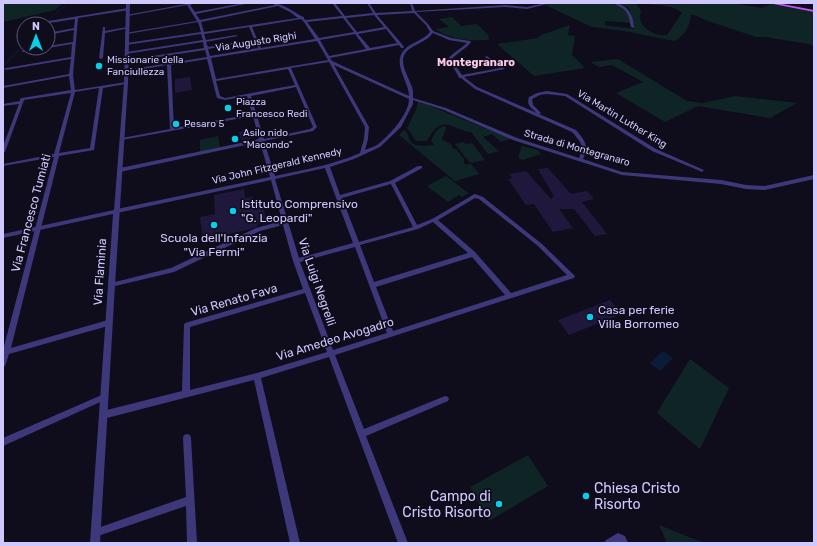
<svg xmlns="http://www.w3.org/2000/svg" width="817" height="546" font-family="Rubik,sans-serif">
<rect width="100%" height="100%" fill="#0f0c1c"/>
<g fill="#0f2525" fill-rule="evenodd">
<path d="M3,3H63L55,10L3,22Z"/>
<path d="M553,3H610L617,4L627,9L631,23L605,21V25L634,29V22L629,8L619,3H732L762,8L771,4L814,12V45L766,37H756L711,22L694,15H691C690,26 684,37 674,41L624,31L592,27L545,5ZM636,3C649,5 672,3 682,13L667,35C657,37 641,29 640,18C639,16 641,14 641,11C640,9 637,5 636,3Z"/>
<path d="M452,17L461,26L477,24L488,35L489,40C470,41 449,40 436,29L449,27L439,19Z"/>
<path d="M570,25L568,35L575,36L572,55L585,68L534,76L497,44L538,38L541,35Z"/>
<path d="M618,59L687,101L703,103L735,96L797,103L770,118L698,106L665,122L616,93L643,82L612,65L599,67L590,62Z"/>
<path d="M418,101L511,139L501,142L492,134L483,137L499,151L488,154L471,132C448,128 442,113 427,141H416L407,128L416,110Z"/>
<path d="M443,126L446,127C446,132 442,135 442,140L451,144L453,149H456L464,159V164H471L479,174L455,181L399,135L404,130C408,133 408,135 409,139C413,148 425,146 434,145L431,140L437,130Z"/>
<path d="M218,136L220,147L200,152V140Z"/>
<path d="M464,142L465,144L472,143L485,160L470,163L455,144Z"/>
<path d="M522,146L538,150L541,154L523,160L520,159L518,157Z"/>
<path d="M446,176L467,192L469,193L462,197L459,195L448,202L427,186Z"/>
<path d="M690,359L729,388L700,449L657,413Z"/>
<path d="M528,455L548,486L489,521L470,487Z"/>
<path d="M659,525L704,543H667Z"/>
</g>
<path fill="#0b1c3b" d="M663,351L673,358L660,371L650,363Z"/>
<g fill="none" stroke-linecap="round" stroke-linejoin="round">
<g stroke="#0b1c3b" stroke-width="1">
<path d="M45,24L67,3"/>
<path d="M3,66L24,45"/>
</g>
</g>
<g fill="#20183c">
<path d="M190,77L192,90L175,93V79Z"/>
<path d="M249,130L251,139L241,141L239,132Z"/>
<path d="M548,168L571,194L587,191L594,199L582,202L607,234L595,236L574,209H559L573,228L553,232L534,204L526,205L508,179L512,178L509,174L526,171L551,199L554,196L538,169Z"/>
<path d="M244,189L245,198L253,197L255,205L262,203L266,219H264L265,222L257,224L258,226L251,229L210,238V235L205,237L204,233L202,234L200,217L215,214L214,195Z"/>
<path d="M610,300L622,314L569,335L558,320Z"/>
</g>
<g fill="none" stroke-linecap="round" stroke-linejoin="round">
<g fill="#3c387a" fill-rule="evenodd">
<path d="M186,3H196L190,5L195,12L244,3H250L196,14L200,20L275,5L272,3C278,3 287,7 293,11C297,13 300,16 304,17V19L306,20L342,16L332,3H335L345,16L373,13L367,3H369L376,13L412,11L410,3H412L415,11L505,5L527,7L546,3H551L527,9L505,7L416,12L428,24L433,31L451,38L470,41L471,42C466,49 458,52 452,59L457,68L462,75L500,68L486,58L485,57L487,56L505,69L464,77L477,87L537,113C531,108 526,105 529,97L537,93L547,91L567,94L656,149L704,170L702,172L700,171L652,151L565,96L547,94L540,95L532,99L533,105L541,113L539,114L576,130C584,140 590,145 583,159L622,172L721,180L746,185L765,186L814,175V179L765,190L746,189L721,184L622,175L513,140L444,110L413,100V104L401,127L380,147L354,159L330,167L340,195L390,181L418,166H422V168L395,183L417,225L432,219L473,195L475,194L483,197L542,244L575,276L574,278L335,355L364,429L445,396L448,397L449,399L448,401L366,436L408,543H398L329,357L261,378L300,543H290L254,380L103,419L100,418L99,415L100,412L103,411L182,391L184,325L185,323L303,289L293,261L283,225L260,231L174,272L111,287H109L108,285L109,283H111L171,268L256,228L282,221L271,180L117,213L114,211L117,209L270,177L260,142L120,172L118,170L120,168L259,139L253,116L122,140L120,139L122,138L170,129L167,65L127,72H126V70L207,57L205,50L126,62L125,61L127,60L204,48L203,42L126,54V52H127L203,40L201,34L126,45L125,44L127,43L201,32L198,22L127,34L125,33L197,21L187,5L128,16L126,15L186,4ZM278,6L290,12L298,18L204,32L201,22ZM414,13L426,25L430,32C424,40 412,42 405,49C391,63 409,81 409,96L332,61L330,58L399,45L401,48H403L404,47L401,43L377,15ZM374,15L384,27L357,32L346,18ZM343,18L354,32L319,38L307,22ZM301,19L304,22L315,39L261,48L252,27ZM249,27L258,48L210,56L208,49L241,43L239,42L208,47L206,42L238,36L236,35L206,40L204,34ZM386,29L397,43L370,48L358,34ZM433,33L449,40L467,43C461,49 453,52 448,59C451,65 457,72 459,78H461L475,89L572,132C580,141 585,146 579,158L517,138L446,108L413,98C413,96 413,93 413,91C411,79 396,62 407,51C415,44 426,42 433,33ZM355,34L366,49L329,56L320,40ZM317,41L328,60L216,79L211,58ZM207,59L217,98L225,100L247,96L252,114L174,128L171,65ZM329,62L365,127L364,139L360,153C333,165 303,170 275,176L264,141L313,131L317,127L291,68ZM334,65L409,99C409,114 389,136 377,145C374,147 369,148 365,150L368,139L369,127ZM288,69L295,85L225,98L220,96L216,81ZM296,87L313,127L310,129L264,139L251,96ZM325,168L353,243L299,258L275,179ZM391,184L413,227L359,242L342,198ZM475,198L479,199L538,246L567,275L511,293L475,252L438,220ZM433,222L468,253L374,282L360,245L418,229ZM355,247L387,333L333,350L300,262ZM472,257L505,295L393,331L376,287ZM305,293L327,352L257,373L190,390V327Z"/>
<path d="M613,3C627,3 634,15 634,28L631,27C628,11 627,10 613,3Z"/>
<path d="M128,8L129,10L78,18L73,75L75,90L126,82L128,83L126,84L103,88L94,150L59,156L11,348L108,320L110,321L111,323L110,325L108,326L9,354L5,366L3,367V350L54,157L3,166V164L54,154L71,93L24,100L5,152L3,153V146L19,104L3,106V104L20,101V99L22,98L71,90L69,76L3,88V86L69,74L71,59L6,70L4,69L6,68L71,57L72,44L48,48V46L73,42L74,30L48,35V33L74,28L75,19L43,24H35L36,23ZM99,88L90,148L59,153L75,92Z"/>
<path d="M103,27H105V31L127,27L129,28L105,33L103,58L101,59L99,58Z"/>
<path d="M37,48H46L23,52L21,51Z"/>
<path d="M104,394L107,395L108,397L107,399L3,446V438Z"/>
<path d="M187,434L190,435L191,438L197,543H187L186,506L95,537L92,536L91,533L92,530L186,497L183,438L184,435Z"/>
<path d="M618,533L625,536L628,543H618V542L617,543H604L606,540Z"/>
</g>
<path fill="#3c387a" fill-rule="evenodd" d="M126,3H130L128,83L115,285L100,543H90L113,214L3,238V234L114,210L124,83Z"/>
<path fill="#c052fb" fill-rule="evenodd" d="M768,3H777L814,10V12Z"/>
</g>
<g fill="#06cfeb" stroke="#0f0c1c" stroke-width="1.5">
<circle cx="99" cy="66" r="4"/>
<circle cx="228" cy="108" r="4"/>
<circle cx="176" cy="124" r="4"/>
<circle cx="235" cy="139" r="4"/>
<circle cx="233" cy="211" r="4"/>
<circle cx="214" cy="225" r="4"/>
<circle cx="590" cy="317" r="4"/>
<circle cx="586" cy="496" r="4"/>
<circle cx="499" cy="504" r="4"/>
</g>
<g text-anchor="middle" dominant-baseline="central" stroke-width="3.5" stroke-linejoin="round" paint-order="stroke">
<g font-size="10" fill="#cfc8fe" stroke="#0f0c1c">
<text transform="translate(256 42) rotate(-9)">Via Augusto Righi</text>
<text transform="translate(622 119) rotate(31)">Via Martin Luther King</text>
<text transform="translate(577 148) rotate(16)">Strada di Montegranaro</text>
<text transform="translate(277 166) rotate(-13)">Via John Fitzgerald Kennedy</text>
</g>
<g font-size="10" fill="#cfc8fe" stroke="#0f0c1c" text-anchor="start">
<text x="107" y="60">Missionarie della<tspan x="107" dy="12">Fanciullezza</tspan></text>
<text x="236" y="102">Piazza<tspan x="236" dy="12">Francesco Redi</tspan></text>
<text x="184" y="124">Pesaro 5</text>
<text x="243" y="133">Asilo nido<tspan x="243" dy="12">"Macondo"</tspan></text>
</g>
<g font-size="11" font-weight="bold" fill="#fecae9" stroke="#0f0c1c">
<text x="476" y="62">Montegranaro</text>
</g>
<g font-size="12" fill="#cfc8fe" stroke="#0f0c1c" text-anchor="start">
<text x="241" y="204">Istituto Comprensivo<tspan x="241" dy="14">"G. Leopardi"</tspan></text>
<text x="214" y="238" text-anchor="middle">Scuola dell'Infanzia<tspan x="214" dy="14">"Via Fermi"</tspan></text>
<text x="598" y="310">Casa per ferie<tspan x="598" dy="14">Villa Borromeo</tspan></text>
</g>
<g font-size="12" fill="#cfc8fe" stroke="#0f0c1c">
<text transform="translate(31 213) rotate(-75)">Via Francesco Tumiati</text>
<text transform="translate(100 272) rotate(-86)">Via Flaminia</text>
<text transform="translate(317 282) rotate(71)">Via Luigi Negrelli</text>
<text transform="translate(234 300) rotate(-16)">Via Renato Fava</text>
<text transform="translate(335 339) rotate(-17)">Via Amedeo Avogadro</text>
</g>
<g font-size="14" fill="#cfc8fe" stroke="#0f0c1c" text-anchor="start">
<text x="594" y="488">Chiesa Cristo<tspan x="594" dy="16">Risorto</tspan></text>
<text x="491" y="496" text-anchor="end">Campo di<tspan x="491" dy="16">Cristo Risorto</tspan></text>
</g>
</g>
<rect width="817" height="546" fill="none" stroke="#cfc8fe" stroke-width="8"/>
<g transform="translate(36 36)"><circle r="19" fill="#0f0c1c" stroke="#5c5776"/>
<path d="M0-3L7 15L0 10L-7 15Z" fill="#06cfeb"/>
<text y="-6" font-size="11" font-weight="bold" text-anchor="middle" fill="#cfc8fe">N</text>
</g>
</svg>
